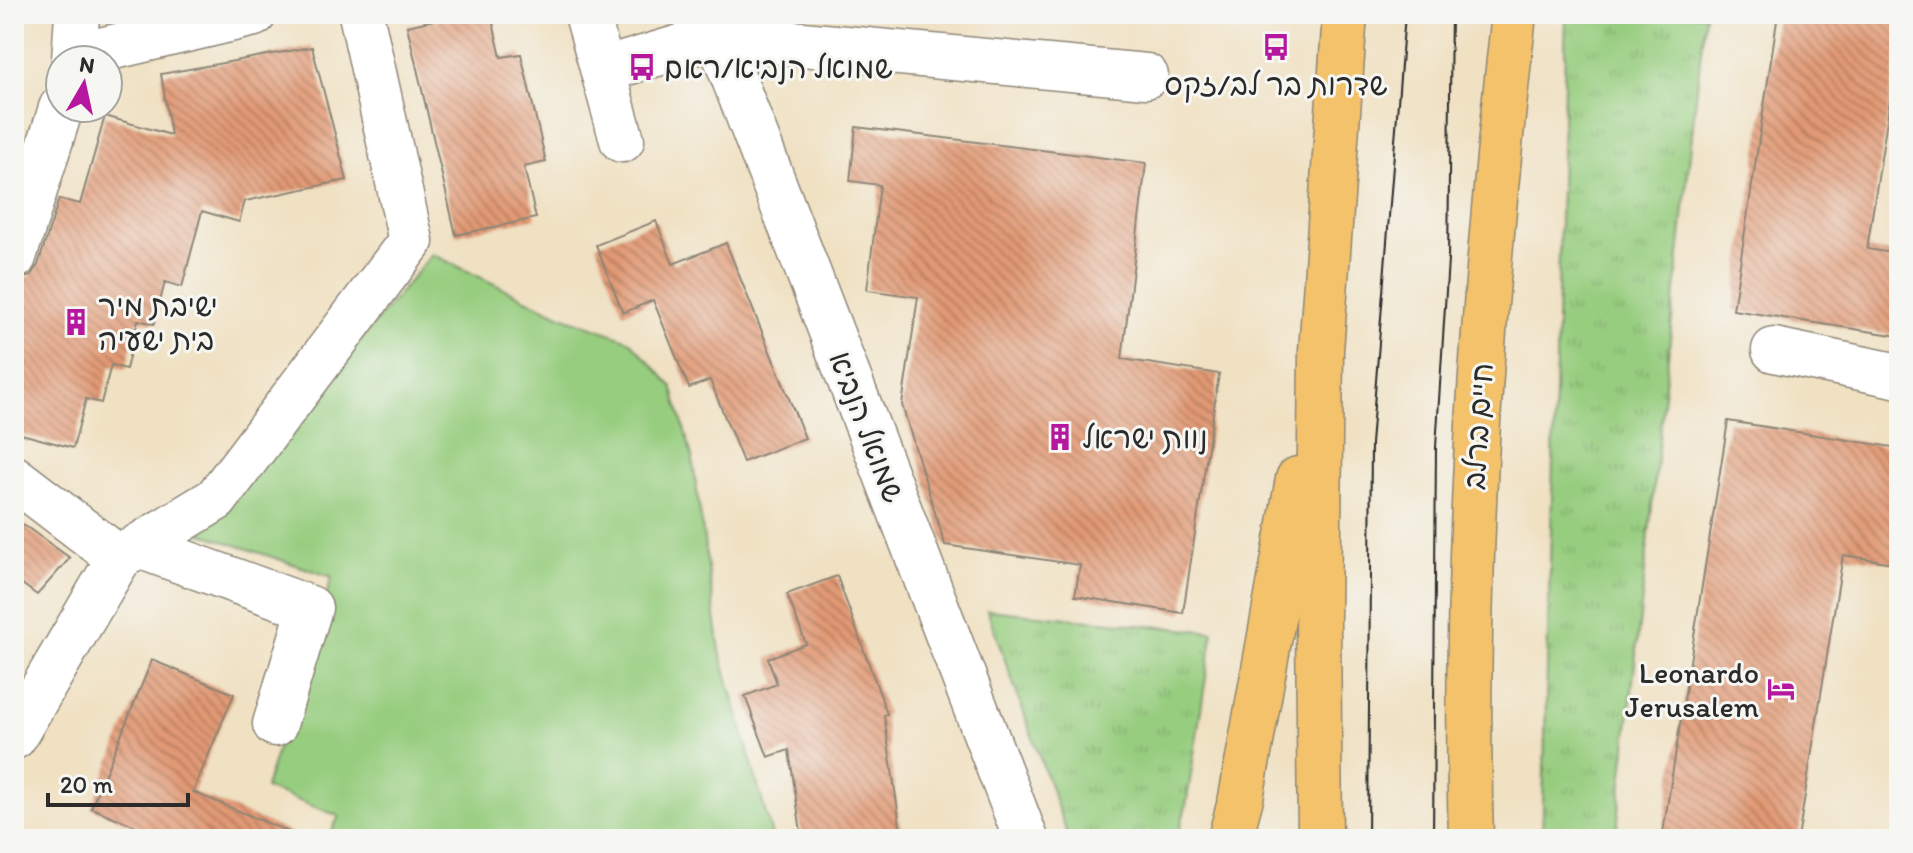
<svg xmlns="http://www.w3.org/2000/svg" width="1913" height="853" font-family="Itim,'Playpen Sans Hebrew',sans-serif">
<defs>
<pattern id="park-tufts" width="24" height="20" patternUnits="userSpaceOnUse" patternTransform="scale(2)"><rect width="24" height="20" fill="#97cd7f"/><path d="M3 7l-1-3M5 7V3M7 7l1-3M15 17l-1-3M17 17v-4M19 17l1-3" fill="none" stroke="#82b06e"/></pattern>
<pattern id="building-back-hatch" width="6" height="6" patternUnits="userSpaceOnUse" patternTransform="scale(2)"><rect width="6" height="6" fill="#e19974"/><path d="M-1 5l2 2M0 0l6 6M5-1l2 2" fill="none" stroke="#b77d5f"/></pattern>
</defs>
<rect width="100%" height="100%" fill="#f6f6f2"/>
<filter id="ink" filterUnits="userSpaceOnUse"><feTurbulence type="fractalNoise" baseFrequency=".0125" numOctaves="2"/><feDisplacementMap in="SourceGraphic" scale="16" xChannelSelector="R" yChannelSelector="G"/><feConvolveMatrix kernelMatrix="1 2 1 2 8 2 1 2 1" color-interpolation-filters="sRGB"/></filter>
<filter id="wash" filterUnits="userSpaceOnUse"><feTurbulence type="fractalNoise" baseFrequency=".006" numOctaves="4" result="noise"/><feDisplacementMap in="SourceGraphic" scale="32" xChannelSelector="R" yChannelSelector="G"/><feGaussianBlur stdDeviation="1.8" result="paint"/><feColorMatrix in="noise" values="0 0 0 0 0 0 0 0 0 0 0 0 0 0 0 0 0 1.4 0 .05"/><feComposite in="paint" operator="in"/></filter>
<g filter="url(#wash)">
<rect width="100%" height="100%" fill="#f0e1c3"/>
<path fill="#97cd7f" stroke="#617c55" stroke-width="2" d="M432,254L559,315L629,340L672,386L692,456L720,651L773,839H328L339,816L265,788L332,577L200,533Z"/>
<g fill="url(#park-tufts)" stroke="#617c55" stroke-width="2">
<path d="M1705,14L1616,839H1542L1566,15Z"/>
<path d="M987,610L1213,632L1186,806L1177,839H1069Z"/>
</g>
<g id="blocks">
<g fill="url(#building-back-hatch)">
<path d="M460,14H491L501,57L521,54L546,162L524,167L536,218L456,235L407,26Z"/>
<path d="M1778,14H1899V42L1867,249L1899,254V336L1733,310Z"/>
<path d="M312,47L347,180L245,201L239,222L202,211L182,287L165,282L154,324L138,320L126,369L111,365L101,403L86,399L73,448L14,432L16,281L30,276L38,265L59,199L80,204L105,116L171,135L161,74Z"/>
<path d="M856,127L1146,163L1122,359L1219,374L1183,613L1075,596L1080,565L945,545L902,405L918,297L867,290L880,185L850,181Z"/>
<path d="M656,221L673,264L726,243L805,438L743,462L710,380L689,388L653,300L623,313L596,245Z"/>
<path d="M1728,421L1899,448V564L1843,555L1798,839H1662Z"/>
<path d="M14,518L70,558L37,595L14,578Z"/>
<path d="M837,576L887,714L884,715L902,839H802L789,750L768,757L745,696L777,684L768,658L806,644L787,594Z"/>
<path d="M152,660L234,694L193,792L306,839H168L91,808Z"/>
</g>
</g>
</g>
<g filter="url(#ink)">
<use href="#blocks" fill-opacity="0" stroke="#8e8677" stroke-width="2"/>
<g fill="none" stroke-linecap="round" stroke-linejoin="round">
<g stroke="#8e8677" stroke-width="47">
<g id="minor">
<path d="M587,14L622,140"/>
<path d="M709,14L1026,839"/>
<path d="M75,56L254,14"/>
<path d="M74,60L77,14"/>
<path d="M603,70L717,36L1146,76"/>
<path d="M14,257L61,108"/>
<path d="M1774,350L1899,376"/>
<path d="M14,478L119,558L14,737"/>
<path d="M139,546L310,608L275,724"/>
<path d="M119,558L216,499L411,241L361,14"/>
</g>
</g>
<g stroke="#8e8677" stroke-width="47">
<g id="highway">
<path d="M1230,839L1241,798L1298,479"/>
<path d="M1320,839L1318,620L1321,351L1345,14"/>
<path d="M1471,839C1463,563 1483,288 1514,14"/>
</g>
</g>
<use href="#minor" stroke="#fff" stroke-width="44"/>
<use href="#highway" stroke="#f3c26a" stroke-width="44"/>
<g stroke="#2b2b2b" stroke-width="2">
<path d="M1368,839L1371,444L1405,14"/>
<path d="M1433,839L1436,447L1448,260L1451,14"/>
</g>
</g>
</g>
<defs>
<g id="bus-bare" transform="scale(2.16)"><path d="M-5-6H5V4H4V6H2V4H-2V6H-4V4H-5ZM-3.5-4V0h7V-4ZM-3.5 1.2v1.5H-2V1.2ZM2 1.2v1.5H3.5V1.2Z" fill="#b5179e" stroke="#f6f6f2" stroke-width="2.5" paint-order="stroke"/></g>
<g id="building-bare" transform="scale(2.16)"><path d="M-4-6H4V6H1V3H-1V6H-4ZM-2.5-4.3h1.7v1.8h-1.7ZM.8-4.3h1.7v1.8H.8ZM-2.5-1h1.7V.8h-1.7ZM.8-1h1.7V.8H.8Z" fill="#b5179e" stroke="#f6f6f2" stroke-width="2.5" paint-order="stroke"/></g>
<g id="hotel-bare" transform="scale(2.16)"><path d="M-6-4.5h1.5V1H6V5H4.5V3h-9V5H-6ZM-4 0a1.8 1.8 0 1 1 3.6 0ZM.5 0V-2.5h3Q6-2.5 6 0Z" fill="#b5179e" stroke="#f6f6f2" stroke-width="2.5" paint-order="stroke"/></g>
</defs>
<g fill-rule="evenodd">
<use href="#bus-bare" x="1276" y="47"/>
<use href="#bus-bare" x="642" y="67"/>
<use href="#building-bare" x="76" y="322"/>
<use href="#building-bare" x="1060" y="437"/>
<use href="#hotel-bare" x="1781" y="689"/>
</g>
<g text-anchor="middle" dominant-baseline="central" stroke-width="6" stroke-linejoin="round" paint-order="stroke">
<g font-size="30" fill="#2b2b2b" stroke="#f6f6f2" text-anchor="start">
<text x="664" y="67">שמואל הנביא/ראם</text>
<text x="1276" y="84" text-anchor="middle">שדרות בר לב/זקס</text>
<text x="98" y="305">ישיבת מיר<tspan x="98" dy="34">בית ישעיה</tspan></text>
<text x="1082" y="437">נוות ישראל</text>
<text x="1759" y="672" text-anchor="end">Leonardo<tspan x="1759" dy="34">Jerusalem</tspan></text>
</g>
<g font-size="30" fill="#2b2b2b" stroke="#f6f6f2">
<text transform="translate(1478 426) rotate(-86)">חיים ברלב</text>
<text transform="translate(867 427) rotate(69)">שמואל הנביא</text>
</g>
</g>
<rect width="1913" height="853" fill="none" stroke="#f6f6f2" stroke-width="48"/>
<g transform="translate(84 84) rotate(9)"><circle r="38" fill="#f6f6f2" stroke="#a5a5a2" stroke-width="2"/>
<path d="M0-6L14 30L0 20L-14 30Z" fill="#b5179e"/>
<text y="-12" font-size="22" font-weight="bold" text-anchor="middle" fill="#2b2b2b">N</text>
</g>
<path d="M48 793v12h140v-12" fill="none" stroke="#2b2b2b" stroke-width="4"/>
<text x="60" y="793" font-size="24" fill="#2b2b2b" stroke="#f6f6f2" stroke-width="6" paint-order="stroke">20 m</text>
</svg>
